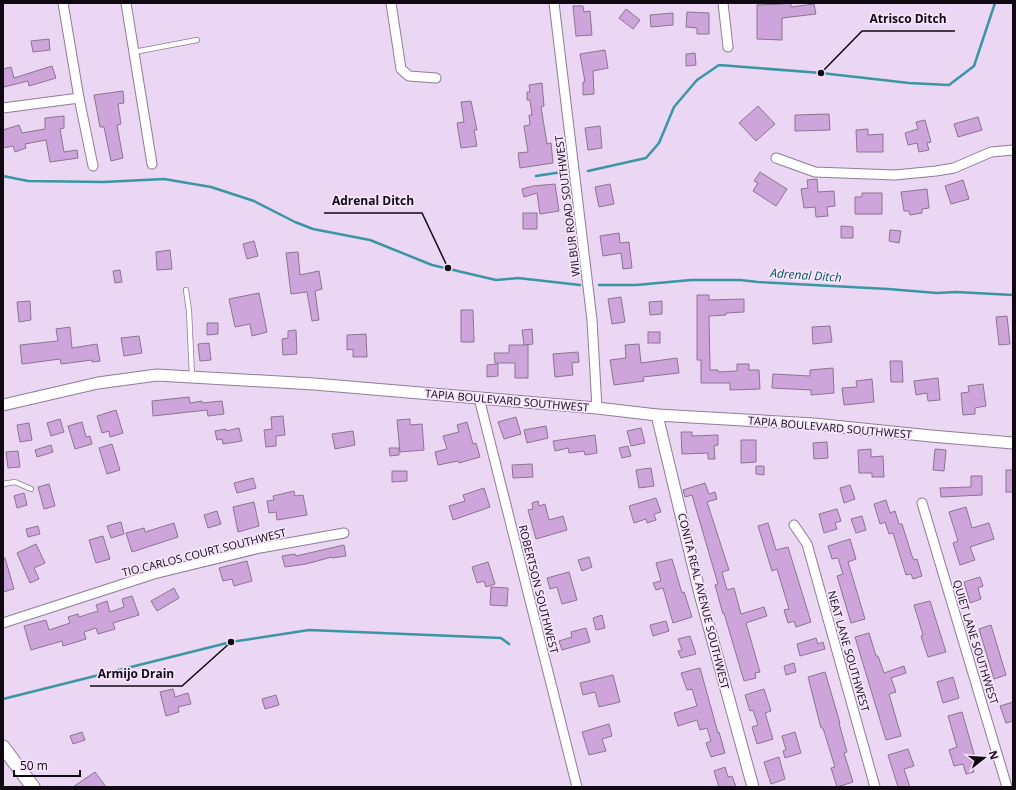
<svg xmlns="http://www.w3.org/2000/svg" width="1016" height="790" font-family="'Open Sans',sans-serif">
<rect width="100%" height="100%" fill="#ebd6f3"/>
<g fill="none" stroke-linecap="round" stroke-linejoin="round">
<g stroke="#3b96a3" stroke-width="2.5">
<path d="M588,171L646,158L659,143L674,107L697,80L719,65L821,73L909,83L949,85L974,66L995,3"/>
<path d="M3,176L28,181L104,182L164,179L211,187L254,201L295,222L313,229L370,240L432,265L496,280L518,278L580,285"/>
<path d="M536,176L562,172"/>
<path d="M599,285H636L691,280H740L758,282L888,289L937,293L956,292L1013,295"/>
<path d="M3,699L231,642L309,630L501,638L509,644"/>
</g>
</g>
<g fill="#cda5db" stroke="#897690">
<path d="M783,3H791V7L814,4L816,14L782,18V40L757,39V5L783,4Z"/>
<path d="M573,6H583L584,12L590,11L592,35L576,36Z"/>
<path d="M626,9L640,20L633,29L619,18Z"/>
<path d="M687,12L709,13V34H697V28L686,27Z"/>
<path d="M673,13V25L651,27L650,15Z"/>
<path d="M49,39L50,50L33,52L31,41Z"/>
<path d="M605,50L608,68L593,71L594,94L583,95V82H585L580,54Z"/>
<path d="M695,53L696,65L686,66V54Z"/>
<path d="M52,66L56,78L29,86L28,81L4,87L3,82V69L11,67L14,78Z"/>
<path d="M542,83L544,106L541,107L547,144L551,143L553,163L520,168L518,153L528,152L524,126L530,125L529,115H532L530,100H527V92H530L529,85Z"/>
<path d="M123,91L124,103L118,104L121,124L117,125L123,158L111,161L104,127H100L94,95Z"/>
<path d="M471,101L477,130H474L477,146L461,148L457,123L464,122L461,102Z"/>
<path d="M758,106L775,124L756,141L739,123Z"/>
<path d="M829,114L830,130L795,131V115Z"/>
<path d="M64,116V128L60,129L64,152L77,150L78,158L50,162L46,140L25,144L26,148L15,152L13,146L3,148V130L19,125L22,133L45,129V118Z"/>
<path d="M978,117L982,130L958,137L954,124Z"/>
<path d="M925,120L931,142L927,143L929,150L919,152L917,143L908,145L905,133L918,129L916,122Z"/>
<path d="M600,126L602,148L588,150L585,128Z"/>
<path d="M868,129V135L883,134V152H857L856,130Z"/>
<path d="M760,172L787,189L776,206L753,191L758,183L754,181Z"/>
<path d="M817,179L818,192L834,191L835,206L827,207L828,216L816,217L815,207L804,208L801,189L808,188L807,180Z"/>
<path d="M963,180L969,199L951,204L945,186Z"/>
<path d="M555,184L559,211L540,214L537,193L524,197L522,189L533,186Z"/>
<path d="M610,184L614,204L599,207L595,187Z"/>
<path d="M927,189L929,208L922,209V213L910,215L909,211H904L901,192Z"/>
<path d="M862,193H882V214H855V197H862Z"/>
<rect x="523" y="213" width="14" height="16"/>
<path d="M841,226L853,227V238H841Z"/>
<path d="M890,230L901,231L899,243L889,241Z"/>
<path d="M619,233L620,243L629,242L632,268L623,269L621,253L603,256L600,236Z"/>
<path d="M254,241L258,256L247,259L243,244Z"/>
<path d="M170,250L172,269L157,270L156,252Z"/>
<path d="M298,252L300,275L319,271L322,289L315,291L319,320L312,321L307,292L291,294L286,253Z"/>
<path d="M120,270L122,282L115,283L113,271Z"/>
<path d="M259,293L267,332L252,336L250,324L235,327L229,299Z"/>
<path d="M697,295H709V300L744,299V312L726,313V315L709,316L710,370H718V372L737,371V364H749V370H759L760,389L730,390V383H701V360H697Z"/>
<path d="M621,297L625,322L612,324L608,299Z"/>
<path d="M30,301L31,320L19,322L17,302Z"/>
<path d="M662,301V314L650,315L649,302Z"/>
<path d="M461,310H473L474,342H461Z"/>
<path d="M1007,316L1010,344L999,345L996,317Z"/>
<path d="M207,323H218V334L207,335Z"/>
<path d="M830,326L832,342L813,344L812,327Z"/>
<path d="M70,327L72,348L97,344L100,361L92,362V360L61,364L60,359L22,364L20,345L58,341L56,329Z"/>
<path d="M532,329L533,344L524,345L522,330Z"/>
<path d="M296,330L297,354L283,355L282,339L288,338V331Z"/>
<rect x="648" y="332" width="12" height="11"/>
<path d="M366,334L367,357H353V349L347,350V335Z"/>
<path d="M139,336L142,353L124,356L121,338Z"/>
<path d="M209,343L211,360L200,361L198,344Z"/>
<path d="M639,344L641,363L677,358L679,373L643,377L644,381L614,385L610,360L626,358L625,345Z"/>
<path d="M509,345H528V378H515V363H495L494,353H509Z"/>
<path d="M578,352L579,362L572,363L573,375L555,377L553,354Z"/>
<path d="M890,361H902L903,382H891Z"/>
<path d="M498,364V376L487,377V365Z"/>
<path d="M833,368L834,393L811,395V390L772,388L773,374L810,376V370Z"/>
<path d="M938,378L940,400L928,401L927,393L916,395L914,381Z"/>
<path d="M872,379L874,402L844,405L842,388L857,387L856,381Z"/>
<path d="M983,384L986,406L975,408V414L963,415L961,393L969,392L968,386Z"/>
<path d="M189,397L190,403L202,401V403L222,401L224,414L208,416L207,410L153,416L152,401Z"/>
<path d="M116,410L123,433L110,437L109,431L102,433L97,416Z"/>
<path d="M283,416L285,435L276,436V446L266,447L264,430L272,429L271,417Z"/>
<path d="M516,417L521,434L504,439L498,422Z"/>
<path d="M60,419L64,432L51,436L47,423Z"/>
<path d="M410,419V425L422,424L424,450L400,452L397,420Z"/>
<path d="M82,422L86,437L90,436L92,444L75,449L68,426Z"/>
<path d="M467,422L473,444L476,443L480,457L459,463L458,461L438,465L435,452L447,449L443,436L459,432L457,425Z"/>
<path d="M29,423L32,440L20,442L17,425Z"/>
<path d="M546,426L548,438L527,443L524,430Z"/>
<path d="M239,428L242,441L223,444L222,439L217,440L215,431L226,429V431Z"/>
<path d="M641,428L645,443L631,446L627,431Z"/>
<path d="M353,431L355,445L335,449L332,434Z"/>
<path d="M681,432H692V436L718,435V445L714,446L715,459H708V453L682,454Z"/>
<path d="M595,435L597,453L585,455L584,451L569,453L568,448L555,451L553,441Z"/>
<path d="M741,440H756V462L741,463Z"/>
<path d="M827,442L828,458L814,459L813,443Z"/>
<path d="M112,444L120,470L107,474L99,448Z"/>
<path d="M51,445L53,452L37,457L35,450Z"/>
<path d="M628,446L631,456L622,458L619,448Z"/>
<path d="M389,448H399V455L390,456Z"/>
<path d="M871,449V457L883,456L884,477H872V473H859L858,450Z"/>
<path d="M935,449L946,450L944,471L933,470Z"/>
<path d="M18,451L20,467L8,468L6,452Z"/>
<path d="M532,464L533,477L513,478L512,465Z"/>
<path d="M756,466H764V475L756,474Z"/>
<path d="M651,468L654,486L639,488L636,470Z"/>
<rect x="1006" y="470" width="7" height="22"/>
<path d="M392,471H407V481L392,482Z"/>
<path d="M971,476H982V495L941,497L940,488L971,487Z"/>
<path d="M253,478L256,488L237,493L234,483Z"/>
<path d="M705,483L709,494L715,492L717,499L707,502L729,570L722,572L727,590L734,588L741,614L764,607L767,616L746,623L760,672L755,673L756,678L744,681L724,613L723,614L715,585L718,584L692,495L685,497L683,490Z"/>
<path d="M49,484L55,506L44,509L38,487Z"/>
<path d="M850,485L855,499L844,503L840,488Z"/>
<path d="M484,488L490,507L453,520L449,506L465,501L463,495Z"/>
<path d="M294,491L295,496L303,495L307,515L277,520L276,512L269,513L267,501L274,500L273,496Z"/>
<path d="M24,493L27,505L17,508L14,496Z"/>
<path d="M656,498L661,512L654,514L656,520L647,523L646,519L634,523L629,506Z"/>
<path d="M886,500L890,513L895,511L899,524H902L912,556L914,560L917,559L922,576L913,579L911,574L906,575L893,533L889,534L885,522L880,524L874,504Z"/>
<path d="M538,501L539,506L545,504L549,520L563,516L567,530L536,539L528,510L533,509L532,503Z"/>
<path d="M254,502L259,526L238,532L233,507Z"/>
<path d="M966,507L972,528L989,523L994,539L970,547L975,560L960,565L953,543L958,541L949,512Z"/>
<path d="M837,509L841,521L835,523L837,529L824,533L819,514Z"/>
<path d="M217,511L221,524L208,528L204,515Z"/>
<path d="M862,516L866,530L856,533L851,519Z"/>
<path d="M121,522L124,534L111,538L107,526Z"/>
<path d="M174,523L178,537L132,552L126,533L144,528L145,532Z"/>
<path d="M768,523L776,550L788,547L811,622L796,627L794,621L788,623L784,610L789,609L777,569L772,571L758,526Z"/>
<path d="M38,526L40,534L28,537L26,529Z"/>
<path d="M103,536L110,559L96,563L89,540Z"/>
<path d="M850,539L856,559L848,562L865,619L851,623L837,576L843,574L838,558L832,559L828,546Z"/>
<path d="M36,544L45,563L34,568L39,579L30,583L17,553Z"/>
<path d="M344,545L346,556L332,558V557L306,564L285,567L282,556L295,554L296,556Z"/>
<path d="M589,557L592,567L582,571L578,560Z"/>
<path d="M3,558H5L14,589L3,592Z"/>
<path d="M672,559L682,593L684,592L692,617L673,623L663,588L656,590L653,583L661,581L656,563Z"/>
<path d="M247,561L252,581L234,586L232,579L223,581L219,568Z"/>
<path d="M488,562L495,584L486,587L484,581L477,583L472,567Z"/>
<path d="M569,572L577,600L562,604L557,587L550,589L547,578Z"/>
<path d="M980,577L983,586L978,588L981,599L970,603L964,582Z"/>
<path d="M491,587L508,588L507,606L490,605Z"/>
<path d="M174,588L179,598L157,611L151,601Z"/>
<path d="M132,596L139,615L113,623L115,629L98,634L96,628L84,632L86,639L63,646L62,641L31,650L24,626L46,620L49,630L70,623L68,617L78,614L79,617L98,611L96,605L107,601L110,612L124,607L122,599Z"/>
<path d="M930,601L946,652L928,657L921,636L923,635L914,605Z"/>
<path d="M602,615L605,628L596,630L593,618Z"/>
<path d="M666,621L669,631L653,636L650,625Z"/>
<path d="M991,625L1006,675L994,679L979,629Z"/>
<path d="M586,628L590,642L562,650L559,641L572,637L571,632Z"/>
<path d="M869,633L876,656H878L884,673L904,666L906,673L891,678L896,692L889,694L901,736L886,740L855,637Z"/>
<path d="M690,636L696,654L681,658L678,651L682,650L678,639Z"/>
<path d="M816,638L818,644L823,642L825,649L800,656L797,644Z"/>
<path d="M794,663L796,672L786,675L784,666Z"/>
<path d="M700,668L718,733L719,732L725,753L711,757L706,743L711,741L707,728L700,730L697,720L678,726L674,713L697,706L692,689L687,690L681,673Z"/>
<path d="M825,672L840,723H839L847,752L844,753L853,782L837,787L831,768L835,767L823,728H821L808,677Z"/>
<path d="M613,675L620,702L599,707L595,692L583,695L580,683Z"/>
<path d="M953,677L959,698L943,703L937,682Z"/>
<path d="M173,689L175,697L188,693L191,704L178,707L179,712L166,716L160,692Z"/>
<path d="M764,689L771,711L765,713L773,739L757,744L752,727L758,725L753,710L750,711L745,695Z"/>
<path d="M276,695L279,705L265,709L262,699Z"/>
<path d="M1013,702V721L1006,723L1000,706Z"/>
<path d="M962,712L976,761L972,762L974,772L966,774L963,764L954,766L949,750L957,747L948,716Z"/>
<path d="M609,724L612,736L602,739L606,751L589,755L582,732Z"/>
<path d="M82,732L85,740L73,744L70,736Z"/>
<path d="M795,732L801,753L785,758L783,751L786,750L782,736Z"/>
<path d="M908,749L914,766L904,769L910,787H898L888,755Z"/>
<path d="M779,757L785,779L771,784L764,762Z"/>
<path d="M725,767L728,777L732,776L736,787H719L714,771Z"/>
<path d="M95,772L106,787H73Z"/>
</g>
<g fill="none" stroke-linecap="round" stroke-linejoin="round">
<g stroke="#8f7c96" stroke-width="6">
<g id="service">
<path d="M134,52L197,40"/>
<path d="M186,290L189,311L192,376"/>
<path d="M3,484L15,482L31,489"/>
</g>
</g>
<g stroke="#8f7c96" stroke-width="11">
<g id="minor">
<path d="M63,3L79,98L93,166"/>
<path d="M126,3L152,164"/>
<path d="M391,3L401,69L409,76L436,78"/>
<path d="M554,3L592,320L597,408"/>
<path d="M723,3L728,47"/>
<path d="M3,108L79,98"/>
<path d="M776,158L815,172L895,175L936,171L954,168L991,152L1013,150"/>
<path d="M479,398L577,787"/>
<path d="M922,503L1007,787"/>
<path d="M794,525L807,544L875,787"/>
<path d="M3,623L154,574L260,548L344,533"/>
</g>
</g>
<g stroke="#8f7c96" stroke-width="13">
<g id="tertiary">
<path d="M3,405L98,383L157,375L314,384L597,408L657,415L814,424L931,436L1013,443"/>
<path d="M657,415L700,594L753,787"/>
</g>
</g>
<g stroke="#8f7c96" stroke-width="15">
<path id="secondary" d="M3,747L33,787"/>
</g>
<use href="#service" stroke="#fff" stroke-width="4.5"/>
<use href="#minor" stroke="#fff" stroke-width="9"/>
<use href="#tertiary" stroke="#fff" stroke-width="11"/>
<use href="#secondary" stroke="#fff" stroke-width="13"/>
</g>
<g text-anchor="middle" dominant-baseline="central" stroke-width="3.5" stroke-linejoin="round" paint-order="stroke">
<g font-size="11" fill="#100912" stroke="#f6e5fc">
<text transform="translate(567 206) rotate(-97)">WILBUR ROAD SOUTHWEST</text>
<text transform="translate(507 400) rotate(5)">TAPIA BOULEVARD SOUTHWEST</text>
<text transform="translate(830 427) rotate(5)">TAPIA BOULEVARD SOUTHWEST</text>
<text transform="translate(204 552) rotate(-14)">TIO CARLOS COURT SOUTHWEST</text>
<text transform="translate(539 589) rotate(76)">ROBERTSON SOUTHWEST</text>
<text transform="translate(704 601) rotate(76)">CONITA REAL AVENUE SOUTHWEST</text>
<text transform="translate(976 642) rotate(73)">QUIET LANE SOUTHWEST</text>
<text transform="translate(849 651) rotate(74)">NEAT LANE SOUTHWEST</text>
</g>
<g font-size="12" font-style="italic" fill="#00545d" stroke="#f6e5fc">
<text transform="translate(806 275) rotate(4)">Adrenal Ditch</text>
</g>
</g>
<path fill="none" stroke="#100912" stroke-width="1.5" d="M821 73L862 31H955M448 268L422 213H324M231 642L182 686H90"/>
<g fill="#100912" stroke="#f6e5fc" stroke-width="1.5">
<circle cx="821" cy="73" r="4"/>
<circle cx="448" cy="268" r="4"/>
<circle cx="231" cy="642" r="4"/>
</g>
<g font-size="12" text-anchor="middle" font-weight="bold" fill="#100912" stroke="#f6e5fc" stroke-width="3.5" stroke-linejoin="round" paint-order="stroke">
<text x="908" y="23">Atrisco Ditch</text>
<text x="373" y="205">Adrenal Ditch</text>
<text x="136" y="678">Armijo Drain</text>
</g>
<rect width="1016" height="790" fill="none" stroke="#100912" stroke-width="8"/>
<g transform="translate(984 758) rotate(73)" stroke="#f6e5fc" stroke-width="3" paint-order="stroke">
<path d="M0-3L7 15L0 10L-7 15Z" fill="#100912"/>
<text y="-6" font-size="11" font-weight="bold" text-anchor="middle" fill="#100912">N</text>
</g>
<path d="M14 770v6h66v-6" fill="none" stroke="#100912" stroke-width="2"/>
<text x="20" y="770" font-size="12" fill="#100912" stroke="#f6e5fc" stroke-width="3" paint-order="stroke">50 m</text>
</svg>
